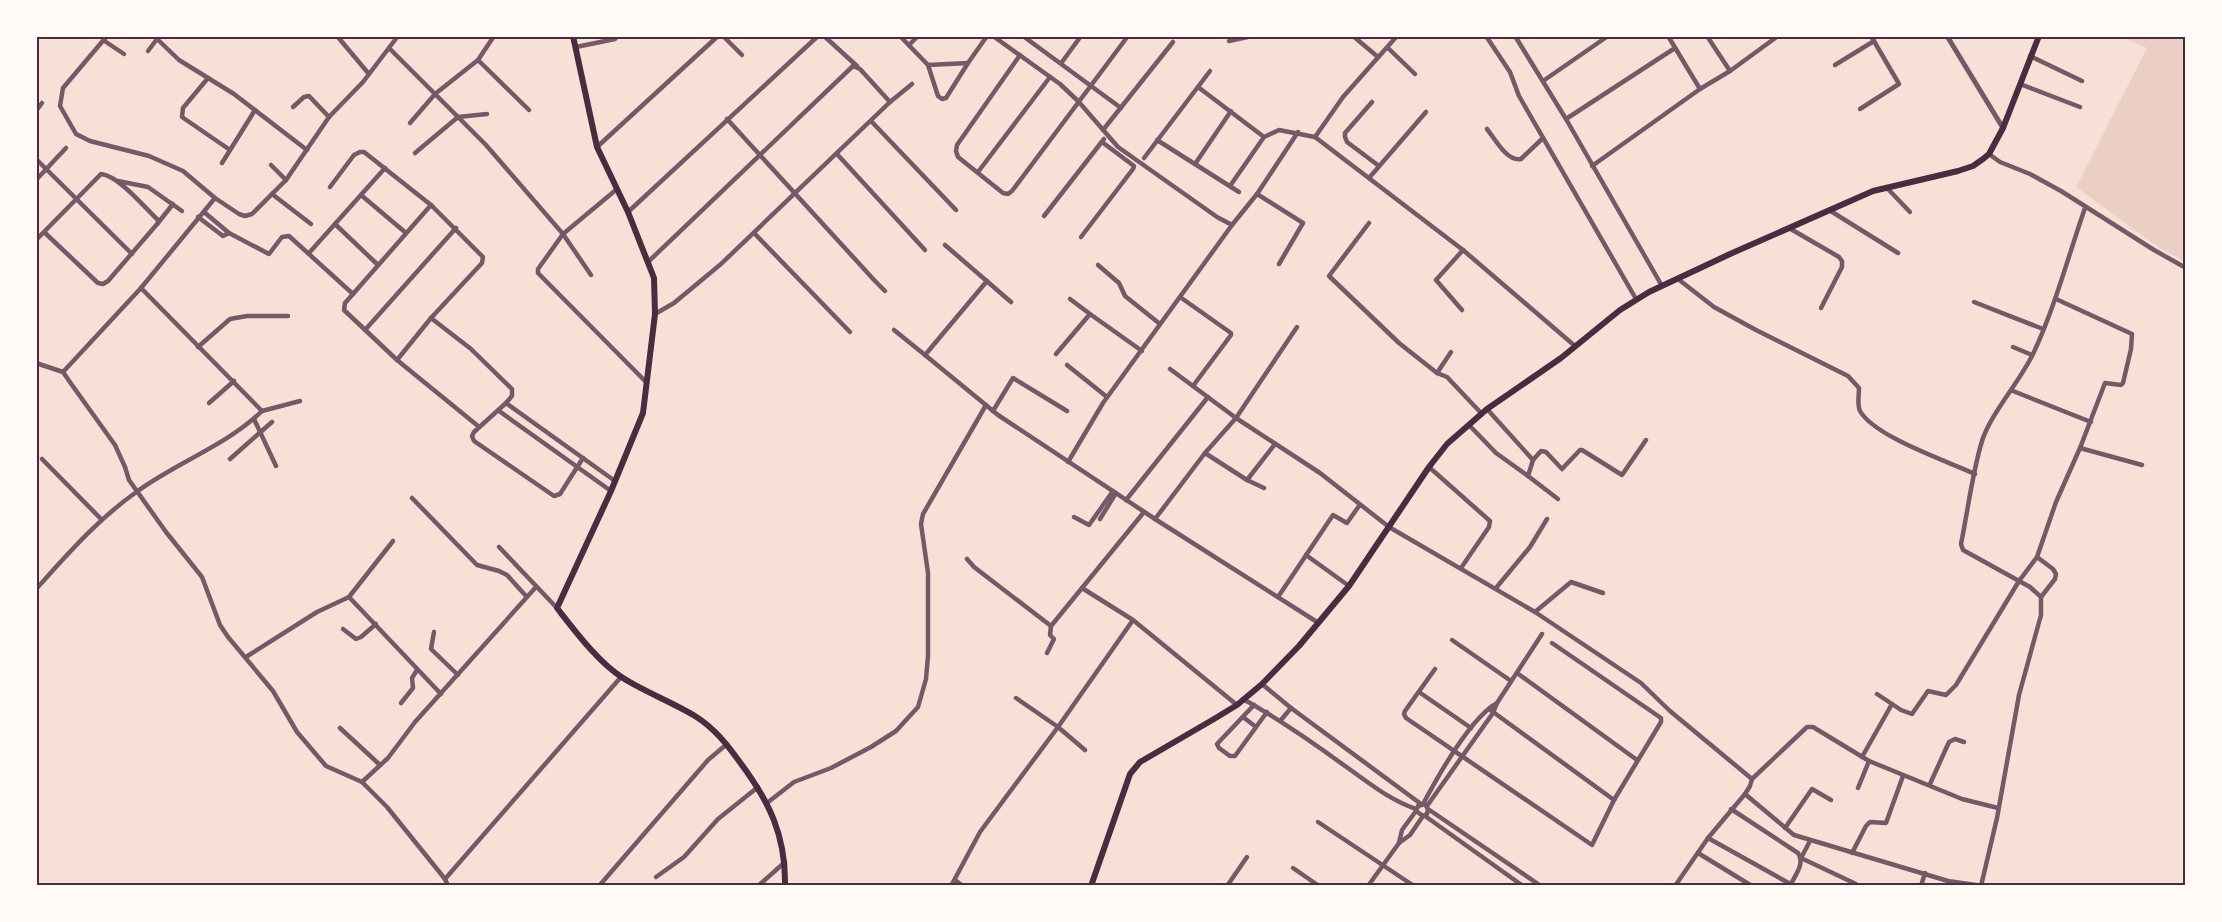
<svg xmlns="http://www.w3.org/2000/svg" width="2222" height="922" font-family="Signika,sans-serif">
<rect width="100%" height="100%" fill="#f7e1d7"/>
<path fill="#ebcfc5" d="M2118,36H2186V262L2158,247L2076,187L2147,48Z"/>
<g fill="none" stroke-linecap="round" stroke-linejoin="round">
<g stroke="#755966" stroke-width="4.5">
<path d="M107,36L63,88L60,106L76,134L90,141L149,156L183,171L215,198"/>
<path d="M154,36L179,60L234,94L307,150"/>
<path d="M337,36L369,74"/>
<path d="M723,36L742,55"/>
<path d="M824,36L857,66"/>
<path d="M900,36L928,65L968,63"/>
<path d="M993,36L1060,84L1078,101L1118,147L1217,217L1232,225L1257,194L1298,132"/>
<path d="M1023,36L1121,108"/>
<path d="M1353,36L1378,57"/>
<path d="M1486,36L1510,72L1519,96L1636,299"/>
<path d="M1515,36L1566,119L1662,286"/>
<path d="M1668,36L1700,89"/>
<path d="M103,40L124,54"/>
<path d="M1229,41L1252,36"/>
<path d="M909,45L918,36"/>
<path d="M576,47L615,39L617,36"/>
<path d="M389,48L486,145L563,234L538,269V273L646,382"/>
<path d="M1388,48L1415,74"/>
<path d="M148,51L157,39"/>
<path d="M1020,55L957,145L956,151L958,157L1003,193L1008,194L1012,191L1128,36"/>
<path d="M2030,56L2082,81"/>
<path d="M478,60L529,110"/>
<path d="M1062,62L1081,36"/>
<path d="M928,65L938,96L942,99L946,98L968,63L987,36"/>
<path d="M1835,65L1874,41"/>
<path d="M1730,71L1778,36"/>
<path d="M208,78L183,108L182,117L230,150"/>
<path d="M1543,81L1608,36"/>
<path d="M2020,84L2080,107"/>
<path d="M1198,87L1264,137L1279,130L1315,137L1463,250L1575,346"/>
<path d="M1372,102L1345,133V137L1347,142L1379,166"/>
<path d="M293,107L304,97L309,96L329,117"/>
<path d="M1860,109L1899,84L1871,36"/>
<path d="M36,111L42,103"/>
<path d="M727,119L875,281L885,291"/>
<path d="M1566,119L1675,48"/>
<path d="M871,121L956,210"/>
<path d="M410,123L435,94L478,60L494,36"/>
<path d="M1487,129C1495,139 1507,162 1521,159L1543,138"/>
<path d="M1103,130L1173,42"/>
<path d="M1315,137L1343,97L1397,36"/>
<path d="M1157,140L1239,192"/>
<path d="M597,147L718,36"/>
<path d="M415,153L458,117L487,114"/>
<path d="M837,154L925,250"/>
<path d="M1989,154L2000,162L2030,174L2061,191L2154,250L2186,268"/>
<path d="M1144,158L1210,71"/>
<path d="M36,159L132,254"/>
<path d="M222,163L255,110"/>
<path d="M1195,164L1231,111"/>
<path d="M271,165L286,180"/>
<path d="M1592,166L1700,89L1730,71L1707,36"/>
<path d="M978,172L1050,77"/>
<path d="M1369,178L1426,112"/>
<path d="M36,180L66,148"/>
<path d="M118,181L148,187L182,211"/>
<path d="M1230,186L1264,137"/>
<path d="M330,187L354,155L360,152H364L431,205L483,257L482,263L431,318L397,360"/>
<path d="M1887,188L1910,212"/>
<path d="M272,194L311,224"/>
<path d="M1257,194L1303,223L1279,264"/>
<path d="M361,195L406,233"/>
<path d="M431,205L353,294L345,303L344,310L397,360L478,426"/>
<path d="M1829,210L1898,253"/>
<path d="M204,212L229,233L269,254L282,237L289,236L353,294"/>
<path d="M628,212L818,36"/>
<path d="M1044,216L1104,139"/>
<path d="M198,217L223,236L229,233"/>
<path d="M158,223L173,204"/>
<path d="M1369,223L1329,276L1399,343L1437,373L1447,377L1482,414"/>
<path d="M335,224L378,265"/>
<path d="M1789,228L1839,257L1842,261V267L1821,308"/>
<path d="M754,233L850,332"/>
<path d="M1081,237L1133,169L1134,166L1102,142"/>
<path d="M36,240L101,174C119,176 144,207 158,220V223L108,281L103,284L98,283L44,232"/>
<path d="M945,245L1011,302"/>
<path d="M309,253L385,168"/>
<path d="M648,262L853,66L860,69L890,102"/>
<path d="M1098,265L1119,283L1125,296L1160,324"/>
<path d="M591,275L563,234L617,189"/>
<path d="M1678,279L1714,307L1756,330L1848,376L1859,388C1859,395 1857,405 1860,411C1875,437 1947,461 1975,474"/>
<path d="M987,281L925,355L998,415L1155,519L1317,622"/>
<path d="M1180,297L1231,333V335L1193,386"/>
<path d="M1070,299L1090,314"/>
<path d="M2056,299L2132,334L2131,349L2123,383L2121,385L2105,383L2080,448"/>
<path d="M1974,302L2043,329"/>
<path d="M1462,310L1436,280L1463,250"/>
<path d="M655,314L674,303L721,264L890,102L912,84"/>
<path d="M431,318L471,349L512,389V396L506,403L474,432L472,436L474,441L554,496L560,494L583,458"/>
<path d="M365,330L456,228"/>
<path d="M894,330L925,355"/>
<path d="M198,347L230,319L247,316H288"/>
<path d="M2013,347L2032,355"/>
<path d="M1056,354L1090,314L1142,351"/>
<path d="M36,363L63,372L72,385L115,445L125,467L129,480L166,532L202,577L220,625L228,637L273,691L297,732L326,766L362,782L387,807L445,879L448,886"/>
<path d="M1067,365L1107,397"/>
<path d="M1170,369L1236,418L1320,473L1389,527L1535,612L1641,683L1670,711L1752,779L1750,786L1745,794L1794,835L1948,881L1983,886"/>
<path d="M63,372L141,288L215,198L239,214L245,216L252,214L286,180L329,117L363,82L398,36"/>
<path d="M1437,373L1451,352"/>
<path d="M2013,391L2091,422"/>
<path d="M209,403L234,381"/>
<path d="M506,403L615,481"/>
<path d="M1487,409L1533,460L1541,451L1546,452L1562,469L1580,450H1582L1622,475L1646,440"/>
<path d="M262,411L300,401"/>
<path d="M499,411L611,491"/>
<path d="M993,411L1013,378L1067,411"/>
<path d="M254,419L276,466"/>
<path d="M1469,425L1496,453L1528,476"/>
<path d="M42,459L101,519"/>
<path d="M230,459L272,422"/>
<path d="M1533,460L1528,476L1558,499"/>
<path d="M1068,462L1103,403L1232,225"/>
<path d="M1429,467L1490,521L1489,527L1461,568"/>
<path d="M1247,480L1275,444"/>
<path d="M1264,488L1247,480L1205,453L1236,418L1297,327"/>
<path d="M412,498L477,565L499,571L507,575L526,596"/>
<path d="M1126,500L1208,397"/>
<path d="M1074,517L1089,525L1113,491"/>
<path d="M1100,519L1116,493"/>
<path d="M1155,519L1205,453"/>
<path d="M393,541L349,597L441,694"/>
<path d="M499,547L557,608"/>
<path d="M1306,555L1349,586"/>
<path d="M2037,557L2053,569L2056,574L2055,579L2041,597"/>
<path d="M967,559L974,567L1051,626"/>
<path d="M1082,588L1133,620L1237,705"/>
<path d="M1496,588L1530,547L1547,519"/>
<path d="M36,589C67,555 97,520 135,493C175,463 226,446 262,411L141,288"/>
<path d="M1278,597L1333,515L1347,523L1359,506"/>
<path d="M1535,612L1571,582L1603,593"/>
<path d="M343,629L356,639L361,637L376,624"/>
<path d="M434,632L431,649L458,675"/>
<path d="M1452,640L1511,681"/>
<path d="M1047,653L1054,639L1050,635L1051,626L1144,512"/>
<path d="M246,657L317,612L349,597"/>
<path d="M1435,669L1405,711L1404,714L1406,718L1592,845L1614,800L1661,722V718L1552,643"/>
<path d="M1517,673L1637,760"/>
<path d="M1262,684L1291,708L1421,804"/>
<path d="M1419,692L1471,728"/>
<path d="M1877,694L1901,710L1912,714L1928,691L1946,695L1956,685L2019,581L2037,557L2056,502L2080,448L2142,465"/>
<path d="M1016,698L1058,727L1085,750"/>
<path d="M1243,699C1279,719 1312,742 1345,766C1368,782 1389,800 1416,809"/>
<path d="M401,703L413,688L412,678L417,670"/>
<path d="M1254,705L1217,744L1219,748L1230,756H1235L1267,712"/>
<path d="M1489,709L1614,800"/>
<path d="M1243,717L1256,727"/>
<path d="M1281,720L1291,708"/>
<path d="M340,728L380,765"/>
<path d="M1862,757L1892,704"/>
<path d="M1752,779L1807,727H1813L1869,761L1962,799L1998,808"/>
<path d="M362,782L388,758L415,722L536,587"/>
<path d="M1930,784L1949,742L1955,739L1964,742"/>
<path d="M1858,788L1869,761"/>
<path d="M767,803L794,782L831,768L871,747L896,731L918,707L926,679L928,656V573L921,524L923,514L986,405"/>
<path d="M1423,804C1438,776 1470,718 1497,703"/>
<path d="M1427,806L1493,713L1497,703L1542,634"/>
<path d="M1428,809L1427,814L1423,816L1416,811L1418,806L1425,804L1428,809L1541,886"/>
<path d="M1731,809L1798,853C1805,863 1796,874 1791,884"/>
<path d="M1425,816L1523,886"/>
<path d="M1318,822L1414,886"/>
<path d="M1785,828L1812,789L1831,800"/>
<path d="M1708,838L1794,886"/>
<path d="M1810,841L1801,858L1856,884"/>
<path d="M1399,843L1402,830L1416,811"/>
<path d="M1698,853L1752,886"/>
<path d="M1852,853L1866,826L1870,822L1886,823L1903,776"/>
<path d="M1293,868L1319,886"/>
<path d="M656,877L684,857L718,819L758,787"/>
<path d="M445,879L621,677"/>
<path d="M955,880L963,886"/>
<path d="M599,886L708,760L727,744"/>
<path d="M758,886L785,862"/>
<path d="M951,886L980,832L1058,727L1133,620"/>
<path d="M1227,886L1247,857"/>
<path d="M1368,886L1399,843L1410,835L1423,816"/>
<path d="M1675,886L1708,838L1745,794"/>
<path d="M1921,886L1925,873"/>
<path d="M1981,886L1997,818L2019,695L2041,615V597L2030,587L1963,550L1961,544C1968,510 1972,474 1982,441C1991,413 2019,383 2033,354C2055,307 2068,257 2085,208"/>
</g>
<path stroke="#755966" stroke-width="5" d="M1947,36L2003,128"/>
<g stroke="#4a2c40" stroke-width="6">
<path d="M573,36L597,147L628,212L654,278L655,314L643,413L611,491L557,608C575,631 598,662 623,678C645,692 672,702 695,716C714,728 726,743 739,761C769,801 786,835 785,886"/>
<path d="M1091,886L1130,774L1140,762L1214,719L1237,705L1262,684L1299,646L1349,586L1429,467L1447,444L1487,409L1561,358L1620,310L1649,292L1730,254L1873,191L1958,171L1973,166L1983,159L1989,154L2003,128L2039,36"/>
</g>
</g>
<rect width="2222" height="922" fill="none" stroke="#fffaf5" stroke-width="75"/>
<rect x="38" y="38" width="2146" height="846" fill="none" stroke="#4a2c40" stroke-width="2"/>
</svg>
